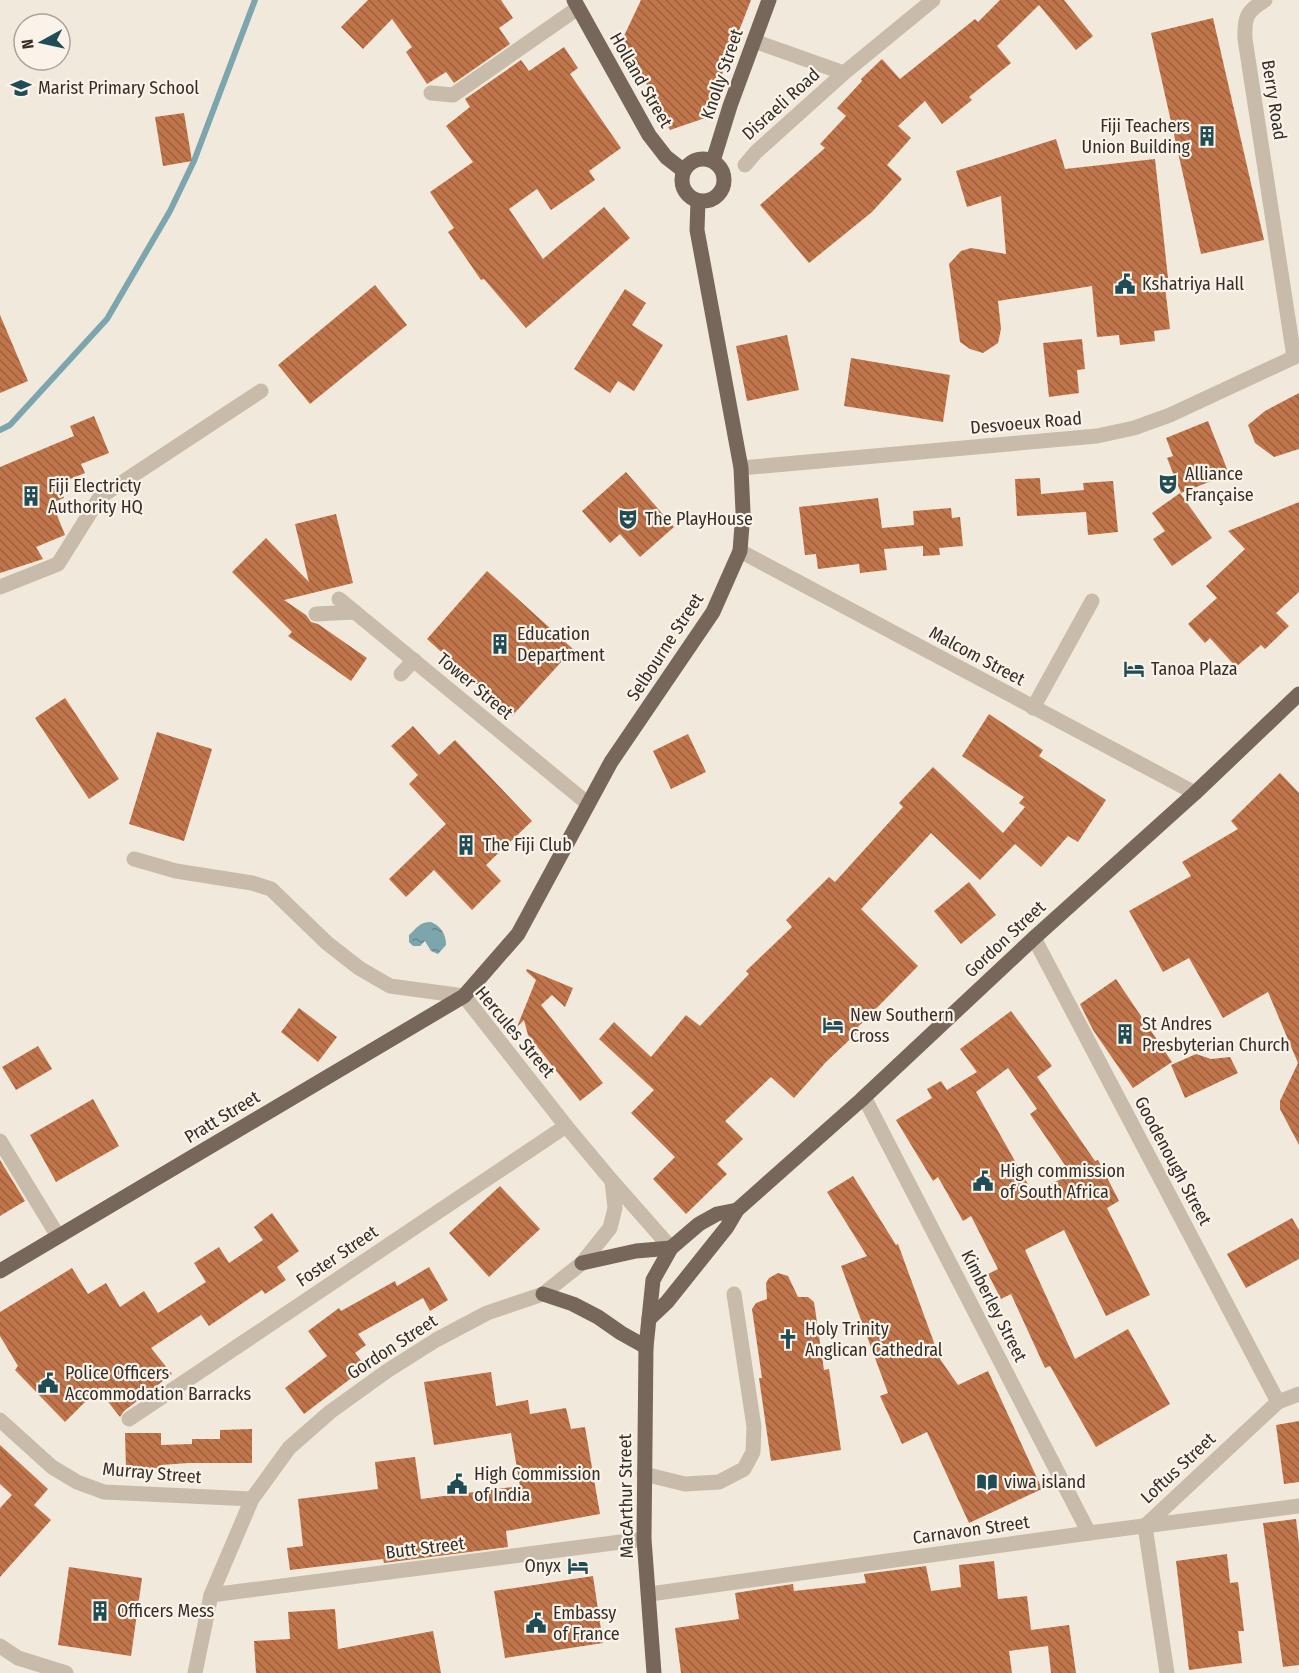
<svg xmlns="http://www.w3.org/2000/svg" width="1299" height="1673" font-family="'Fira Sans Condensed',sans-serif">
<defs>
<pattern id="water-ripples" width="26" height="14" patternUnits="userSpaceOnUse" patternTransform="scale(1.5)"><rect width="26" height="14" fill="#7ca5ad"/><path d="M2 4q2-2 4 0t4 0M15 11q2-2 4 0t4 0" fill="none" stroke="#66878d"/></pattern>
<pattern id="building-back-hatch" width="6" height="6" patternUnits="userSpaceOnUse" patternTransform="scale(1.5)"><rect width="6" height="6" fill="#c1754a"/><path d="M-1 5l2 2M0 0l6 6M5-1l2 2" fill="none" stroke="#9e603e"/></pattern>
</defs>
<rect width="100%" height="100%" fill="#f1eadc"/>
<path fill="url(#water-ripples)" d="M431,922C441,926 446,934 446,945L438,954L431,951L425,941L420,946H413L409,942V935C417,928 419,922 431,922Z"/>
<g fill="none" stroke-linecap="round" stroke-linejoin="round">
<path stroke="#7ca5ad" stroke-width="6" d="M0,430L10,425L107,319L170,211L194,161L255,0"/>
</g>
<g fill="url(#building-back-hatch)" fill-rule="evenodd">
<path d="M368,0H501L513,18L499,28L510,44L454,83L446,72L427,84L406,52L412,47L392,19L363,49L341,27Z"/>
<path d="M641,0H751L705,118L670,130L623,38Z"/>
<path d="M1000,0H1064L1093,36L1076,50L1039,5L997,46L1011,63L969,97L972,100L942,124L925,101L898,126L911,138L887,165L902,179L872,212L809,263L760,205L825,148L820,144L846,116L837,108L862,81L861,79L882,59L900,79L975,19L978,22Z"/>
<path d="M1213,18L1264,240L1201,254L1151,33Z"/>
<path d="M564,47L578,68L570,74L621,148L589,171L595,180L551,210L537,189L509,209L543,259L604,207L630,238L526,328L484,279L481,280L448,232L454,228L430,192L473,162L446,126L470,107L465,99L521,60L529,71Z"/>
<path d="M184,113L192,161L163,166L155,117Z"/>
<path d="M1056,139L1065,169L1155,159L1168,278H1164L1170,329L1154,331L1155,341L1120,345L1119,335L1097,337L1092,286L998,301L1001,329L998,343L983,353L970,349L960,342L949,264L961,251L971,248L1006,254L1001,196L967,207L956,171Z"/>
<path d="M375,285L407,325L310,404L278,365Z"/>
<path d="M625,289L646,303L632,325L663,345L634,391L618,381L610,393L574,369Z"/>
<path d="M0,315L28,381L0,393Z"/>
<path d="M787,335L799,390L747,401L736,346Z"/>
<path d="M1082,339L1085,369L1077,370L1079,393L1049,397L1043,343Z"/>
<path d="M851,358L950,375L943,422L844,406Z"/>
<path d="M1299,393V449L1274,457L1255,443L1248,425L1265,411Z"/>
<path d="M94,416L109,453L81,464L85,473L58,484L64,498L52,503L65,535L36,547L43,559L0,573V467L74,436L70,426Z"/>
<path d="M1208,421L1229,474L1181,493L1167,458L1173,456L1166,438Z"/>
<path d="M626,472L674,527L640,557L620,534L610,543L582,511Z"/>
<path d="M1040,478L1041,494L1084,490L1083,483L1113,481L1118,532L1088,535L1086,512L1017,516L1015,479Z"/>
<path d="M1180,493L1212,538L1172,566L1153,539L1165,531L1152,513Z"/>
<path d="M878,498L882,528L914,525L913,511L951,508L952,518L960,517L963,546L939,548L940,555L923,556V546L884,549L887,570L860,573L859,564L818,569L816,554L805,555L799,507Z"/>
<path d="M1299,502V592L1276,613L1289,626L1265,649L1261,645L1236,667L1210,638L1205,643L1188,624L1217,598L1206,586L1245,549L1228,531Z"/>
<path d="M336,514L353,583L284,600L306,615L311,622L318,624L367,658L351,681L288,636L292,632L232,572L266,538L309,582L295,524Z"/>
<path d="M487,571L573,649L512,716L427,639Z"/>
<path d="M65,698L119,779L89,799L35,718Z"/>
<path d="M989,714L1043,750L1039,756L1106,800L1078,842L1068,836L1041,867L1015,844L980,880L931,833L861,909L918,966L858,1027L861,1029L826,1062L794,1098L771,1077L725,1121L743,1139L717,1164L727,1174L686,1214L653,1179L675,1157L631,1113L654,1090L599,1039L614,1022L651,1057L686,1015L700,1026L749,974L746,971L792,927L786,920L829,877L835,882L903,807L899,803L933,767L1003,833L1025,807L1019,803L1024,797L962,756Z"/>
<path d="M413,726L439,755L455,740L532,821L486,865L501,881L472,910L434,870L406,897L389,879L446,824L409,784L418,775L391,746Z"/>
<path d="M157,732L212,749L184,841L129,824Z"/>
<path d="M688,734L706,772L671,789L653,751Z"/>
<path d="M1280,773L1299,793V1145L1280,1109V1101L1298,1063L1268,992L1223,1018L1189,958L1163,972L1129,911L1191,876L1182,862L1238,829L1231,821Z"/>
<path d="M969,882L996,915L961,944L934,911Z"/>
<path d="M527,969L573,988L565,1007L552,995L541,1005L603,1083L580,1101L528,1035L524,1020L517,1027L536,980L526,971Z"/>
<path d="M1116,979L1172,1062L1133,1088L1093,1030L1080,1004Z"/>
<path d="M299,1008L337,1037L318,1062L281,1032Z"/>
<path d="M1011,1011L1052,1066L1037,1077L1095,1161L1098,1160L1119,1201L1107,1208L1150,1295L1106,1316L1064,1230L1025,1250L1075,1359L1128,1329L1170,1404L1096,1447L1050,1366L1045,1368L1011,1294L1001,1299L988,1274L998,1269L971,1216L963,1221L938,1177L933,1181L896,1120L932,1098L927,1089L941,1081L947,1090L977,1072L960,1049ZM1008,1068L1037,1109L1030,1114L1071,1174L1033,1193L976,1092Z"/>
<path d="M38,1046L52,1069L16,1090L2,1067Z"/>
<path d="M1196,1054L1211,1059L1230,1057L1238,1073L1185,1098L1171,1065Z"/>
<path d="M93,1099L119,1146L56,1182L30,1135Z"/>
<path d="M0,1160L25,1201L0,1216Z"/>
<path d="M853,1176L896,1245L898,1244L940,1359L958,1385L988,1371L1042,1489L969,1523L927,1432L902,1444L880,1396L888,1393L841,1266L867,1256L827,1192Z"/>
<path d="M500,1186L540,1229L489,1277L449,1233Z"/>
<path d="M272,1213L299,1251L277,1267L286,1280L265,1294L262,1290L209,1326L201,1315L151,1348L172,1374L124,1411L120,1417L98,1389L65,1422L15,1370L18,1366L0,1336V1312L72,1268L88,1294L106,1283L120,1307L144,1291L158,1313L206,1282L194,1263L219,1247L229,1263L263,1240L254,1227Z"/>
<path d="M1292,1218L1299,1230V1259L1246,1288L1227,1254Z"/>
<path d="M429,1267L448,1300L430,1311L423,1298L358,1334L366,1345L355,1353L366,1367L304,1414L285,1388L327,1356L308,1331L339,1308L341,1311L395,1281L397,1286Z"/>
<path d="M778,1273L788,1276L798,1297H808L814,1302L824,1370L829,1369L841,1450L771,1461L759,1378H762L752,1309L756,1303L767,1299L766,1283L769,1278Z"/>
<path d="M491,1372L496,1406L528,1400L530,1414L566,1408L571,1429L585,1427L600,1514L506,1531L508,1547L384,1563L383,1559L290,1570L287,1548L303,1546L298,1499L378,1489L375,1462L415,1457L421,1499L520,1486L511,1433L434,1445L424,1382Z"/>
<path d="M1299,1421V1482L1284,1484L1276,1425Z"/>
<path d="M252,1429V1463H188L161,1465V1468L126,1469L125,1433H161V1445L192,1444V1439H220V1430Z"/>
<path d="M0,1445L48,1489L34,1505L51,1520L0,1577V1508L12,1495L0,1484Z"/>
<path d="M1296,1519L1299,1544V1665L1283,1667L1263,1523Z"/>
<path d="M1227,1554L1230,1583L1238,1582L1244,1631H1238L1242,1663L1189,1670L1176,1561Z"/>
<path d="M994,1561L998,1599L1027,1596L1031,1630L1069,1625L1076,1673H1051L1048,1646L1009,1651L1012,1673H681L675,1628L739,1619L735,1593L793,1584L794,1591L866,1583L864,1574L926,1566L931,1591L961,1587L959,1565Z"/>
<path d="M69,1567L142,1578L131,1656L58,1645Z"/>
<path d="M593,1576L603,1643L505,1658L494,1591Z"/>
<path d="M335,1609L338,1649L433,1631L441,1673H256L254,1641L290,1639L288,1612Z"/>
</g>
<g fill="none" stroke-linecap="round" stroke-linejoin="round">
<g stroke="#c9bba9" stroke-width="15">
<path d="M1265,0C1247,11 1244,17 1245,39L1294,357"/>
<path d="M754,41L844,73L933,0"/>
<path d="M431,93L453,95L578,8"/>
<path d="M745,165L756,152L844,73"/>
<path d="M741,468L1097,436L1134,428L1170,415L1299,355"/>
<path d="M740,551L1195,793"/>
<path d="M0,587L58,564L100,497L261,391"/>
<path d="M339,599L587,803"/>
<path d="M316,614L355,612"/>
<path d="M401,674L414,660"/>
<path d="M1033,708L1092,601"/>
<path d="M134,859L176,871L252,883L271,889L327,943L359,968L390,986L464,996L566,1126L612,1181L671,1248"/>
<path d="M1034,938L1278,1402"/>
<path d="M864,1097L1089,1533"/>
<path d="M0,1141L58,1236"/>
<path d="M129,1419L566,1126"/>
<path d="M0,1420L52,1467L77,1482L104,1492L252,1499"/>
<path d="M644,1474L685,1484L719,1482L744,1469L753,1452L754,1427L734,1294"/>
<path d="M650,1594L1089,1533L1299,1506"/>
<path d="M211,1595L644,1539"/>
<path d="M0,1646L18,1658L66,1673"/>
<path d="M195,1673L211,1595L252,1499L289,1448L330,1412L387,1371L436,1340L487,1313L543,1294L582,1263L610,1228L615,1208L612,1181"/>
<path d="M1167,1673L1145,1526L1278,1402L1299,1394"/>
</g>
<g stroke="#77675a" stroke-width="15">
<path d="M574,0L649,135L666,157L684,171"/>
<circle cx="703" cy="180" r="21"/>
<path d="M713,161L730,106L769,0"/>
<path d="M582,1263L636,1251L671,1248"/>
<path d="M0,1271L464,996L518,934L611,762L713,612L740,551L743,512L741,468L697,230L698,201"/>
<path d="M543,1294L573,1304L598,1317L621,1333L646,1347"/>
<path d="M649,1319L667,1302L727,1227L737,1210L861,1100L1034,938L1195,793L1299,694"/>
<path d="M654,1673L644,1539L646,1347L653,1280L671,1248L699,1224L717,1214L737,1210"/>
</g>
</g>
<defs>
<g id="school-bare" transform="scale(1.62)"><path d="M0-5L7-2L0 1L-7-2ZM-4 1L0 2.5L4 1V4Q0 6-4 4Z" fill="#204c56" stroke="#f9f3e9" stroke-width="2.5" paint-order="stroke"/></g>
<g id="building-bare" transform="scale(1.62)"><path d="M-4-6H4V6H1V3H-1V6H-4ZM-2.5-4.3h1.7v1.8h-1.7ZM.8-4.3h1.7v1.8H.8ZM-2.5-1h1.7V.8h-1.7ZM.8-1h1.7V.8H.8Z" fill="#204c56" stroke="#f9f3e9" stroke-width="2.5" paint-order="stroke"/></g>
<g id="civic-bare" transform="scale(1.62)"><path d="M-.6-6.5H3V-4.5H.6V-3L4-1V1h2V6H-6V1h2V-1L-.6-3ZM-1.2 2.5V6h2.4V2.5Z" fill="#204c56" stroke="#f9f3e9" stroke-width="2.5" paint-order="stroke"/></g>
<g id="theatre-bare" transform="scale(1.62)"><path d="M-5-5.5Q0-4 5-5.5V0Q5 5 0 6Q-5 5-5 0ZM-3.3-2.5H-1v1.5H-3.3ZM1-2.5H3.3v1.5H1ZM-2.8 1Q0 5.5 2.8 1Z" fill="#204c56" stroke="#f9f3e9" stroke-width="2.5" paint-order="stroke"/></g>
<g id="hotel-bare" transform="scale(1.62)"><path d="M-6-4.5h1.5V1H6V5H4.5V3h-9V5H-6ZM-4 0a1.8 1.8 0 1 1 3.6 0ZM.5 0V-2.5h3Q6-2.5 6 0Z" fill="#204c56" stroke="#f9f3e9" stroke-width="2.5" paint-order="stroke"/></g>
<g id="church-bare" transform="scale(1.62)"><path d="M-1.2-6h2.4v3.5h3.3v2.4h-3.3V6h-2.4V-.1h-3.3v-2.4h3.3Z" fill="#204c56" stroke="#f9f3e9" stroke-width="2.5" paint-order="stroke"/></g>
<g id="library-bare" transform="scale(1.62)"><path d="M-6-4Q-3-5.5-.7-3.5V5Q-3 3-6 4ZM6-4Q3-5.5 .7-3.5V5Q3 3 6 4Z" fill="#204c56" stroke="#f9f3e9" stroke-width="2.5" paint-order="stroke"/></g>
</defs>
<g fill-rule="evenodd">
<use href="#school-bare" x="21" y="88"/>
<use href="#building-bare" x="1207" y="136"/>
<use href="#civic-bare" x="1125" y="284"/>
<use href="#theatre-bare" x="1168" y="484"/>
<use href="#building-bare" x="31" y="496"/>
<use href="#theatre-bare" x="628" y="519"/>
<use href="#building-bare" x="500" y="644"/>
<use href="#hotel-bare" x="1134" y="669"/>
<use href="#building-bare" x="466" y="845"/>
<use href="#hotel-bare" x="833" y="1025"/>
<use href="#building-bare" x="1125" y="1034"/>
<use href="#civic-bare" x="983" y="1181"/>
<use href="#church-bare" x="788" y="1339"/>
<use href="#civic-bare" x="48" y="1383"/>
<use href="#library-bare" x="987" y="1482"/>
<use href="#civic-bare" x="457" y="1484"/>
<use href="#hotel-bare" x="578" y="1566"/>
<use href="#building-bare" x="100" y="1611"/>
<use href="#civic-bare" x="536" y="1623"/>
</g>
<g text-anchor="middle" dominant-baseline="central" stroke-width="4.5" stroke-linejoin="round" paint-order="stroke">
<g font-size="18" fill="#362e28" stroke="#f9f3e9">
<text transform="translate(722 74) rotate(-71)">Knolly Street</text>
<text transform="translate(641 80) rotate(60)">Holland Street</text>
<text transform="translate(1274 100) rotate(81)">Berry Road</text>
<text transform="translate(781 104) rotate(-42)">Disraeli Road</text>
<text transform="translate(1026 423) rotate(-5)">Desvoeux Road</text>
<text transform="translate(665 647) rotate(-57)">Selbourne Street</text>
<text transform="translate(977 656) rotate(28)">Malcom Street</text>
<text transform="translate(475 686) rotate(40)">Tower Street</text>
<text transform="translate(1005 939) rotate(-43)">Gordon Street</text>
<text transform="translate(515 1032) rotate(50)">Hercules Street</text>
<text transform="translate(222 1117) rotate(-31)">Pratt Street</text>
<text transform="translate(1173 1161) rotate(62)">Goodenough Street</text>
<text transform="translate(337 1256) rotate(-34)">Foster Street</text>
<text transform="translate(994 1306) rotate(63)">Kimberley Street</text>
<text transform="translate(392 1347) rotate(-33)">Gordon Street</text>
<text transform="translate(1178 1468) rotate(-43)">Loftus Street</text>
<text transform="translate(152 1473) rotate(5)">Murray Street</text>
<text transform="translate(626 1496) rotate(-91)">MacArthur Street</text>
<text transform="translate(971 1530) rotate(-8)">Carnavon Street</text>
<text transform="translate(425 1548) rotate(-7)">Butt Street</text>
</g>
<g font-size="18" fill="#362e28" stroke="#f9f3e9" text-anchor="start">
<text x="38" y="88">Marist Primary School</text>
<text x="1190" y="126" text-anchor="end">Fiji Teachers<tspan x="1190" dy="21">Union Building</tspan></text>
<text x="1142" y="284">Kshatriya Hall</text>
<text x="1185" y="474">Alliance<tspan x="1185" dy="21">Française</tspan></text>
<text x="48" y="486">Fiji Electricty<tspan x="48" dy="21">Authority HQ</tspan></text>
<text x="645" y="519">The PlayHouse</text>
<text x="517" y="634">Education<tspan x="517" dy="21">Department</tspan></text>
<text x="1151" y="669">Tanoa Plaza</text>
<text x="483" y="845">The Fiji Club</text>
<text x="850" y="1015">New Southern<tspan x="850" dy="21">Cross</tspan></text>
<text x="1142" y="1024">St Andres<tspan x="1142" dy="21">Presbyterian Church</tspan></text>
<text x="1000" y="1171">High commission<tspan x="1000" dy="21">of South Africa</tspan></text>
<text x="805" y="1329">Holy Trinity<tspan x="805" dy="21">Anglican Cathedral</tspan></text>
<text x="65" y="1373">Police Officers<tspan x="65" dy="21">Accommodation Barracks</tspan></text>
<text x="474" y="1474">High Commission<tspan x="474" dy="21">of India</tspan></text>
<text x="1004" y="1482">viwa island</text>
<text x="561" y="1566" text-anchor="end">Onyx</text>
<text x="117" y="1611">Officers Mess</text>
<text x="553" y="1613">Embassy<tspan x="553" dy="21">of France</tspan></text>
</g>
</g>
<g transform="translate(42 42) rotate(262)"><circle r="28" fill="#f9f3e9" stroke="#aba49c" stroke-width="1.5"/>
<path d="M0-4.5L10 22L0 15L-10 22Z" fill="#204c56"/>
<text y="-9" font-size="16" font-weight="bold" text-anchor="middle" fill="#362e28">N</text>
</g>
</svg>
